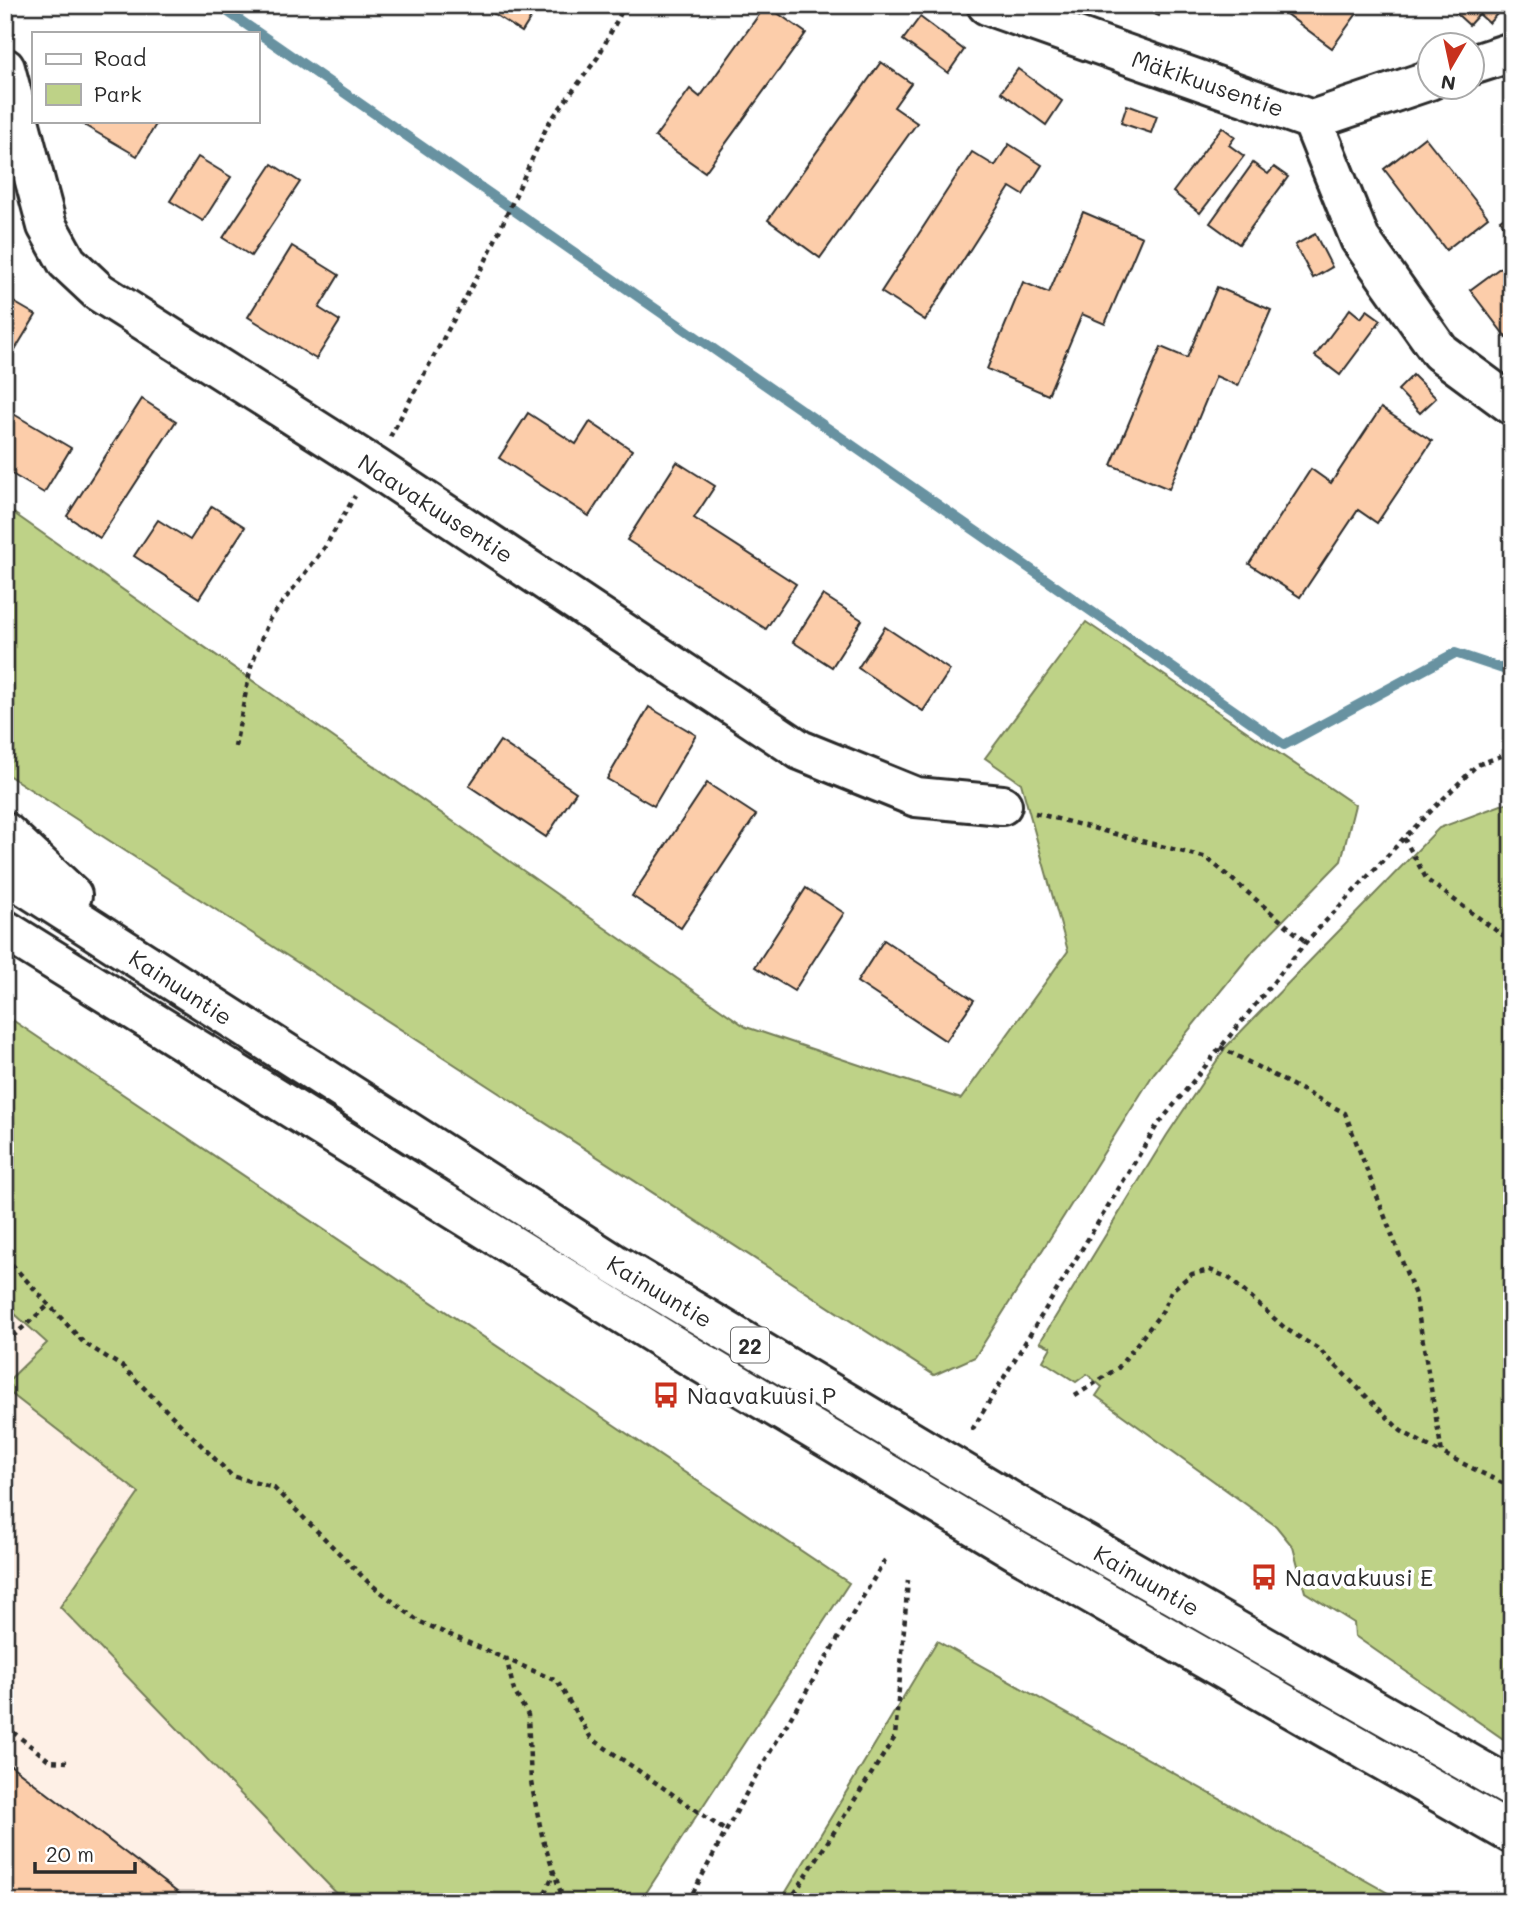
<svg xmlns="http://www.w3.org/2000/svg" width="1517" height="1907" font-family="Mali,sans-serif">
<rect width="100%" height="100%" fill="#fff"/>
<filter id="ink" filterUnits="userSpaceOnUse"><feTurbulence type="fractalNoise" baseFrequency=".0143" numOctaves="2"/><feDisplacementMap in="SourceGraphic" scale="14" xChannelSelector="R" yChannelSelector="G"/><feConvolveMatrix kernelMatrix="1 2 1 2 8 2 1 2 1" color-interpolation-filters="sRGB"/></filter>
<g filter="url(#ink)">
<g fill="#fef0e6">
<path d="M5,1305L48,1343L5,1384Z"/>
<path d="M5,1389L139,1493L60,1607L345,1902H5Z"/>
</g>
<g fill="#bed287" stroke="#747e59" stroke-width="2">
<path d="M5,507L746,1027L961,1099L1068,951L1021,783L985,758L1086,622L1355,805L1341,861L1254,950L1154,1073L975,1357L934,1375L5,773Z"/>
<path d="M1512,801V1745L1355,1636L1354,1623L1305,1592L1293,1547L1276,1526L1096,1396L1102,1387L1087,1374L1076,1382L1043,1361L1051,1347L1040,1342L1167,1135L1226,1047L1439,828Z"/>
<path d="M5,1015L849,1583L640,1902H345L60,1607L139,1493L5,1389V1384L47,1343L5,1305Z"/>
<path d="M937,1641L1404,1902H780Z"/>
</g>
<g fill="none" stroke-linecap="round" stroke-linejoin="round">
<path stroke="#6792a1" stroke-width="10" d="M218,5L1284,745L1455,653L1512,672"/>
</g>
<g fill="#fccdaa" stroke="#2b2b2b" stroke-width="2">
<path d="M480,5H539L522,32Z"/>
<path d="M766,5L806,33L705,172L655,137L690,89L700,97Z"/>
<path d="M1132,5H1163L1159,16Z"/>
<path d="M1274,5H1363L1332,48Z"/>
<path d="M1447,5H1505L1489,23L1479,14L1469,25Z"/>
<path d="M920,17L964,50L948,73L903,40Z"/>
<path d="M881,62L911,83L894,107L917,123L820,258L768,220Z"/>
<path d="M1018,69L1062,101L1046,125L1001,92Z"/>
<path d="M1127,105L1157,116L1151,133L1121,123Z"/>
<path d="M77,121H158L137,156Z"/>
<path d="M1222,127L1235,137L1229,145L1244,156L1200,213L1173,192Z"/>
<path d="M1425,137L1488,217L1446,250L1384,169Z"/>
<path d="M1009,144L1042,165L1023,195L1010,187L925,320L881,292L972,152L995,166Z"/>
<path d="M198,157L231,177L203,221L170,201Z"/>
<path d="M1253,163L1268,174L1274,167L1288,177L1239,244L1210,223Z"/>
<path d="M272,164L300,182L251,256L223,238Z"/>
<path d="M1083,212L1142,237L1105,324L1082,314L1048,395L987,369L1023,282L1049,293Z"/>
<path d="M1512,212V235L1500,220Z"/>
<path d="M1315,234L1332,267L1313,278L1295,245Z"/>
<path d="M292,246L339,275L319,308L340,321L316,359L248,317Z"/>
<path d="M1512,259V345L1470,290Z"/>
<path d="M1217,287L1271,310L1238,386L1216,376L1169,489L1111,465L1161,347L1187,358Z"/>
<path d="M5,297L36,315L5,366Z"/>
<path d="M1350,309L1361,318L1367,310L1381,320L1340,375L1315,356Z"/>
<path d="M1413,375L1436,398L1420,413L1398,390Z"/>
<path d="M142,399L176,421L100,538L67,516Z"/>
<path d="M1381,408L1432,441L1377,523L1358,510L1300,597L1249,564L1311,469L1331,483Z"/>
<path d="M5,409L71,448L44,493L5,470Z"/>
<path d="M528,413L576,444L590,422L632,450L589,516L499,458Z"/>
<path d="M677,462L715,486L694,518L796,584L766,629L627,540Z"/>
<path d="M212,506L245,527L199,598L134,556L158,520L190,540Z"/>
<path d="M823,595L862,620L832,667L793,642Z"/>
<path d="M885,627L950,670L923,711L858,668Z"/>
<path d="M649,707L696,735L654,806L607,779Z"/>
<path d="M500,741L576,792L546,837L469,786Z"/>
<path d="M707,783L756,815L681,928L632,896Z"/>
<path d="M806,888L844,913L794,991L755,967Z"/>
<path d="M884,940L974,1000L946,1041L857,982Z"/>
<path d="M5,1761L190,1902H17L5,1891Z"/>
</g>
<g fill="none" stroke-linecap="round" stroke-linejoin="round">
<g stroke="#2b2b2b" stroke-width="44">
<g id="minor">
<path d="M987,5L1312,120L1430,80"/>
<path d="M1472,65L1512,52"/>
<path d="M5,68L47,226L67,262L99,292L373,466L800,750L916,797L1002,805"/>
<path d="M1312,120L1360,239L1440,352L1512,405"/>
</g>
</g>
<g stroke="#2b2b2b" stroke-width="44">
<g id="highway">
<path d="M5,832L72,895"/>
<path d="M5,873L613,1263L1027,1511L1512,1788"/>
<path d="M5,930L692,1357L1015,1550L1512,1834"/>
</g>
</g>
<g stroke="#2b2b2b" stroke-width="4.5" stroke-dasharray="5 5" stroke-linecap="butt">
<path d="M390,437L486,260L548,124L598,57L625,5"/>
<path d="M235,747L251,666L269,620L325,547L355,496"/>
<path d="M1035,813L1207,858L1306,942"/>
<path d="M1404,838L1427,880L1512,942"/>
<path d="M1220,1047L1345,1113L1415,1295L1442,1453L1512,1488"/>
<path d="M5,1257L84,1343L123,1367L232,1476L274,1488L368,1582L418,1621L557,1681L591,1738L726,1831"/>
<path d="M5,1343L50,1304"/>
<path d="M1075,1396L1118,1368L1162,1312L1172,1290L1192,1274L1210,1270L1229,1278L1286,1329L1320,1350L1401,1431L1441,1453"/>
<path d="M972,1430L1156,1127L1306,942L1404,838L1477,765L1512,752"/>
<path d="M506,1657L514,1691L528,1715L531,1782L543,1840L564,1902"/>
<path d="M5,1726L50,1761L67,1762"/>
<path d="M541,1902L554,1873"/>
<path d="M688,1902L754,1779L885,1560"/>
<path d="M789,1902L895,1737L908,1580"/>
</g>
<use href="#minor" stroke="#fff" stroke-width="38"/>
<use href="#highway" stroke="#fff" stroke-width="38"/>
</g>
</g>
<defs>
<g id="bus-bare" transform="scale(2.1)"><path d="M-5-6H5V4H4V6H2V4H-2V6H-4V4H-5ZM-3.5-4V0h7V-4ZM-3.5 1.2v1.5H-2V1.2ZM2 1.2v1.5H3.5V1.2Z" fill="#c8321e" stroke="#fff" stroke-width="2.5" paint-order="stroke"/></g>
</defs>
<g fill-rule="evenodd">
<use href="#bus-bare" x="666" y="1395"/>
<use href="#bus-bare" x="1264" y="1577"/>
</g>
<g text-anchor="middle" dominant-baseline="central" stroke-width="7" stroke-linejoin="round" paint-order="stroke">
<rect fill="#fff" stroke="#6b6b6b" stroke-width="2" x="731" y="1327.5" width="38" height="35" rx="5"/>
<g font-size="21" font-weight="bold" fill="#2b2b2b">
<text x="750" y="1345">22</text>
</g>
<g font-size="23" fill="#2b2b2b" stroke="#fff">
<text transform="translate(1208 83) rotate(19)">Mäkikuusentie</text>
<text transform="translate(436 508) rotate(33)">Naavakuusentie</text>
<text transform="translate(181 987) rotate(33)">Kainuuntie</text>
<text transform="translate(660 1291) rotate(31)">Kainuuntie</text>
<text transform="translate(1147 1580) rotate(30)">Kainuuntie</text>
</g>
<g font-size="23" fill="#2b2b2b" stroke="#fff" text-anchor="start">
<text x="687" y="1395">Naavakuusi P</text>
<text x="1285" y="1577">Naavakuusi E</text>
</g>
</g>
<rect width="1517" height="1907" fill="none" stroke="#fff" stroke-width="28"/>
<rect x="14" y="14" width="1489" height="1879" fill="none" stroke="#2b2b2b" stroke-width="2.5" filter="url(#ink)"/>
<rect x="32" y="32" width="228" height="91" fill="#ffffff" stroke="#aaaaaa" stroke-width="2"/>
<rect x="46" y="54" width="35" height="10" fill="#ffffff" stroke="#aaaaaa" stroke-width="2"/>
<text x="94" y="66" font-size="21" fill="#2b2b2b">Road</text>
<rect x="46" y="84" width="35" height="21" fill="#bed287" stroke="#aaaaaa" stroke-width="2"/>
<text x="94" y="102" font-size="21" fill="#2b2b2b">Park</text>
<g transform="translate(1451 66) rotate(189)"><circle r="33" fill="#ffffff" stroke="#aaaaaa" stroke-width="2"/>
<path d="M0-5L12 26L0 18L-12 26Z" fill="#c8321e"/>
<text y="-10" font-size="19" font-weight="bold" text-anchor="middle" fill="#2b2b2b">N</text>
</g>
<path d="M35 1862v10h100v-10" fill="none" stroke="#2b2b2b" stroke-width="3.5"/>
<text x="46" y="1862" font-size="21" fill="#2b2b2b" stroke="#ffffff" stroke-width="5" paint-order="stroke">20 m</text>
</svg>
